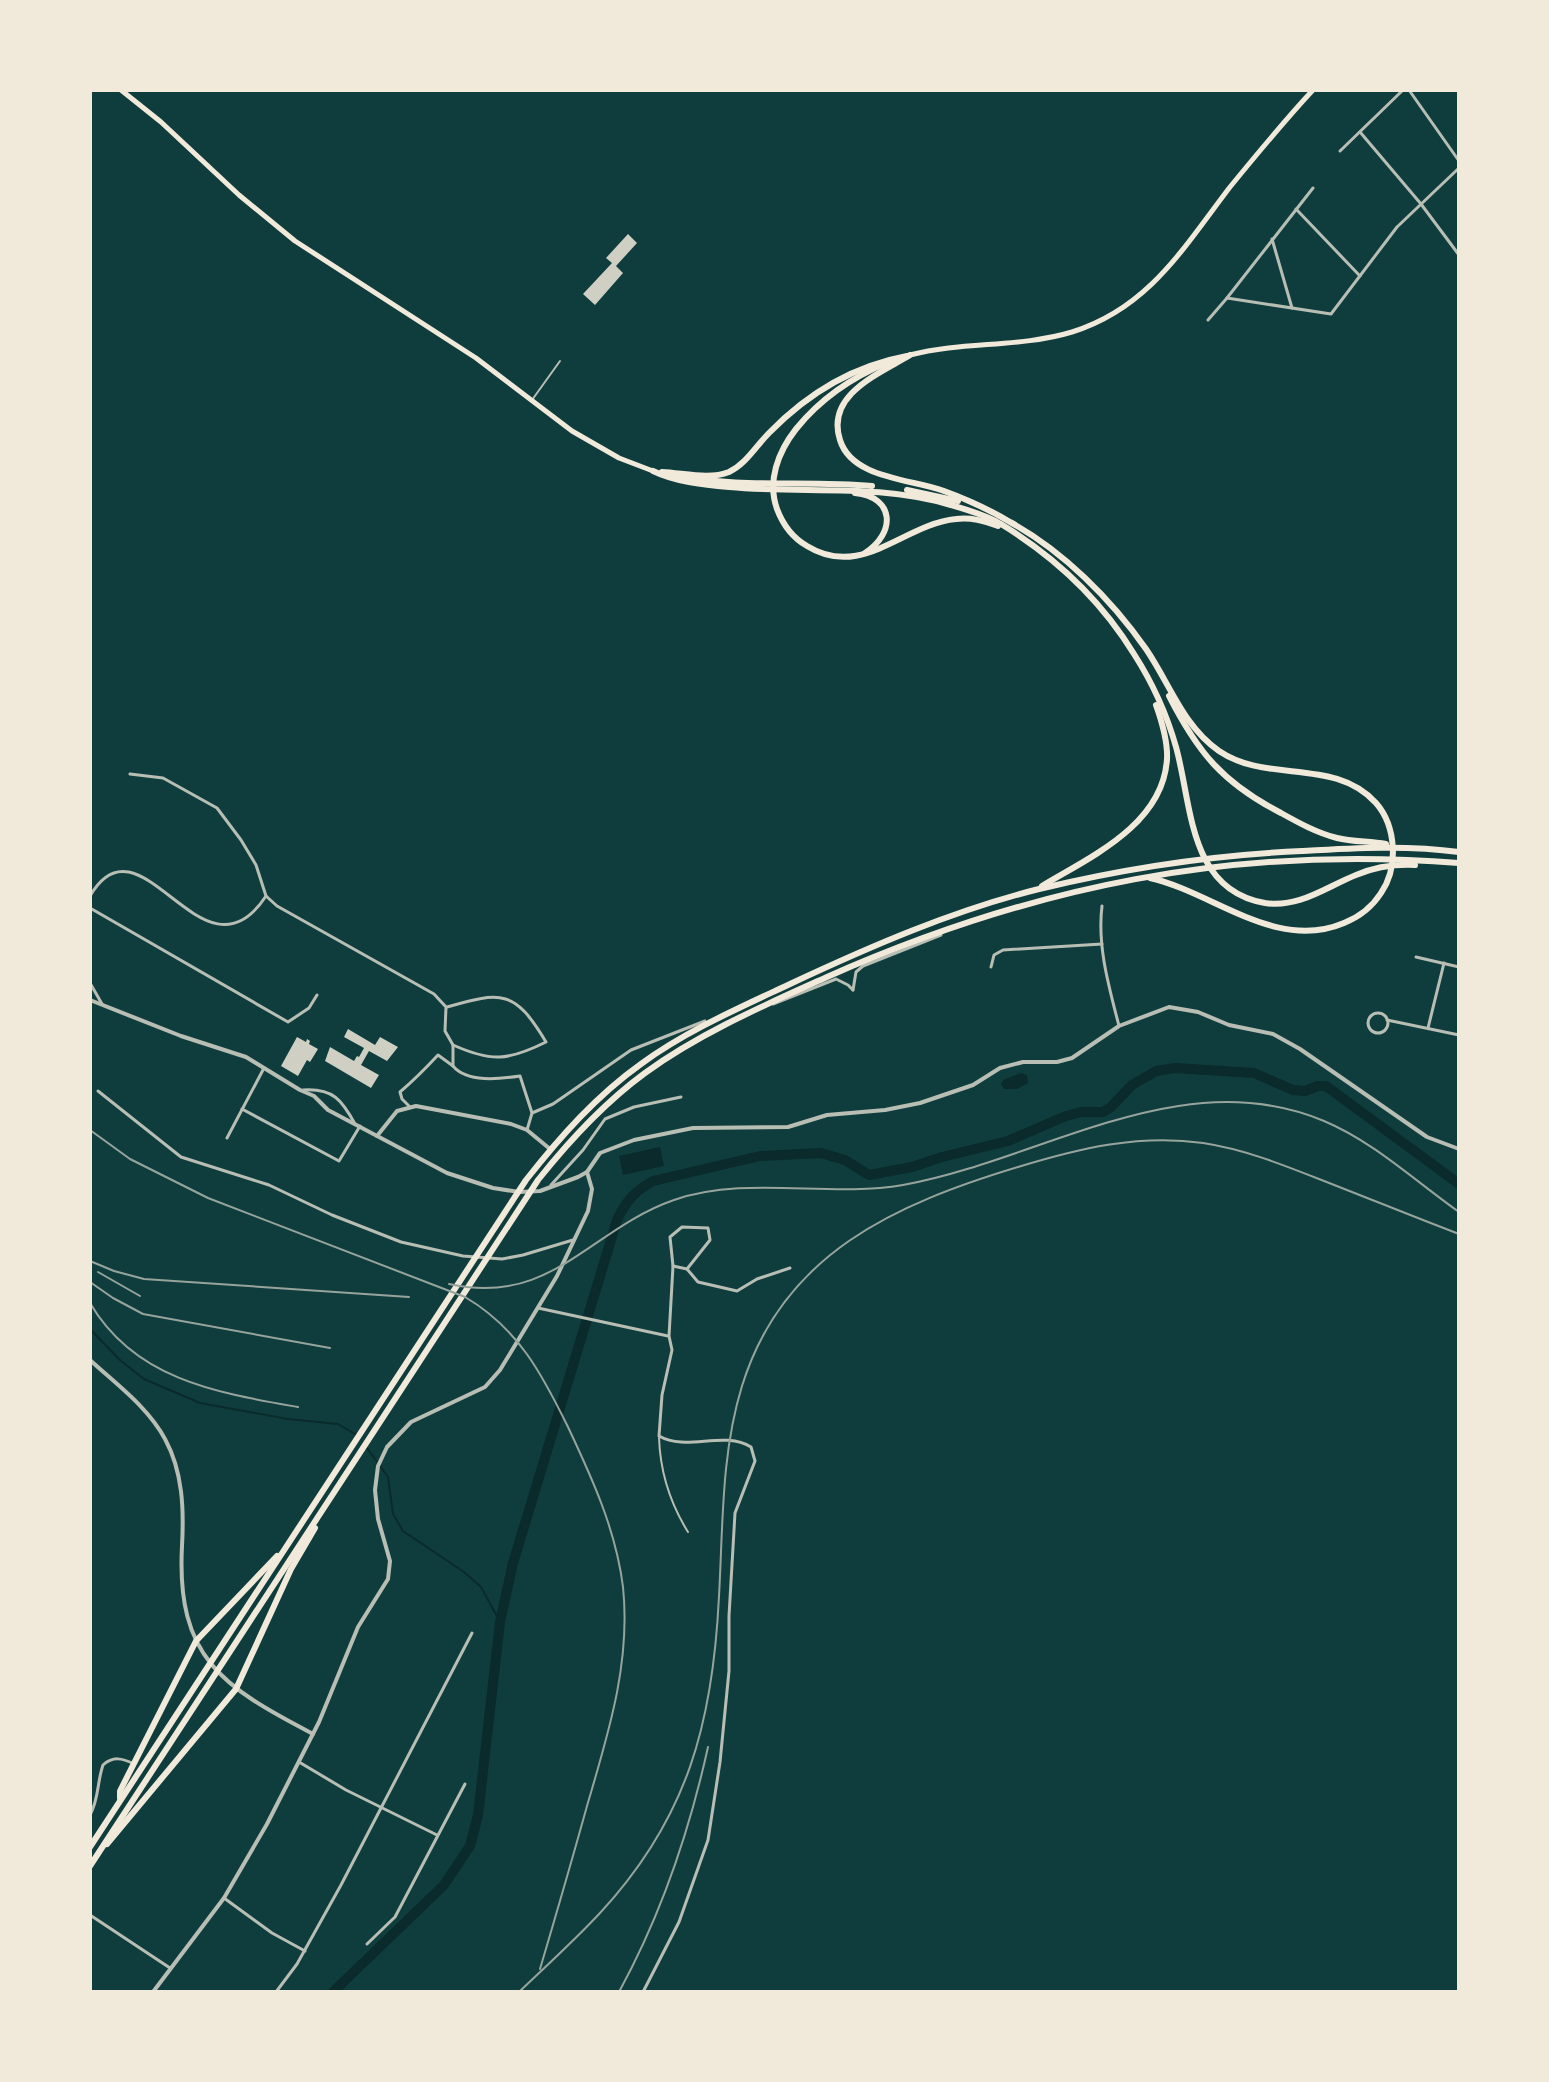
<svg xmlns="http://www.w3.org/2000/svg" width="1549" height="2082" font-family="'Exo 2',sans-serif">
<rect width="100%" height="100%" fill="#0f3d3e"/>
<g fill="#0a2a2b">
<path d="M1021,1073L1027,1075L1028,1083L1017,1089H1004L1001,1084L1003,1080Z"/>
<path d="M660,1147L664,1166L623,1175L619,1156Z"/>
</g>
<g fill="none" stroke-linecap="round" stroke-linejoin="round">
<g stroke="#0a2a2b" stroke-width="2">
<path d="M90,1329L121,1361L144,1379L200,1403L288,1419L338,1424L355,1434"/>
<path d="M367,1448L388,1477L393,1514L403,1531L464,1572L481,1587L500,1622"/>
</g>
<path stroke="#0a2a2b" stroke-width="10" d="M333,1992L444,1885L470,1846L478,1815L500,1622L513,1563L617,1220C626,1201 635,1191 653,1181L760,1156L821,1153L845,1160L869,1175L912,1167L942,1157L1008,1141L1066,1116L1081,1112H1103L1111,1107L1132,1085L1156,1071L1175,1068L1254,1073L1293,1090L1305,1091L1318,1086H1326L1459,1184"/>
</g>
<g fill="#cfcfc3">
<path d="M628,234L637,243L616,266L623,273L595,305L583,294L612,263L606,258Z"/>
<path d="M348,1029L375,1045L380,1037L398,1047L387,1061L369,1051L361,1065L379,1075L371,1088L325,1061L330,1047L354,1061L357,1056L359,1057L364,1048L344,1037Z"/>
<path d="M297,1037L306,1042L307,1039L310,1041L309,1044L318,1049L310,1062L307,1060L298,1076L281,1066Z"/>
</g>
<g fill="none" stroke-linecap="round" stroke-linejoin="round">
<g stroke="#b8beb3" stroke-width="2">
<path d="M532,400L560,361"/>
<path d="M659,1437C660,1471 670,1503 688,1532"/>
</g>
<g stroke="#b8beb3" stroke-width="3">
<path d="M1409,90L1459,161"/>
<path d="M1360,132L1421,204L1459,255"/>
<path d="M1340,151L1403,90"/>
<path d="M1296,209L1360,276"/>
<path d="M1272,239L1292,308"/>
<path d="M1227,298L1313,188"/>
<path d="M1208,320L1227,298L1331,314L1397,227L1459,168"/>
<path d="M90,896C141,808 203,992 266,896L256,865L241,840L217,808L163,778L130,774"/>
<path d="M266,896L277,906L434,994L446,1007L445,1031L453,1045V1066C467,1083 500,1079 520,1076L532,1113L527,1130"/>
<path d="M1102,906C1097,946 1109,987 1119,1026"/>
<path d="M90,908L288,1022L309,1008L317,995"/>
<path d="M1416,957L1459,967"/>
<path d="M991,967L994,955L1003,950L1102,944"/>
<path d="M90,983L102,1004"/>
<path d="M853,990L856,972L863,966L941,935"/>
<path d="M773,1004L836,979L848,985L853,990"/>
<path d="M447,1007C502,991 515,990 546,1042C508,1061 491,1062 453,1045"/>
<circle cx="1378" cy="1023" r="10"/>
<path d="M1387,1020L1459,1035"/>
<path d="M1428,1028L1444,963"/>
<path d="M303,1090C333,1088 342,1100 355,1124"/>
<path d="M98,1091L181,1157L269,1185L332,1215L401,1242L463,1256L502,1259L523,1255L573,1240"/>
<path d="M410,1107L402,1099L400,1092C414,1080 426,1068 438,1055L453,1066"/>
<path d="M242,1109L339,1161L360,1126"/>
<path d="M532,1113L553,1104L631,1050L705,1021"/>
<path d="M227,1138L264,1068"/>
<path d="M551,1185L583,1150L605,1119L634,1107L681,1097"/>
<path d="M673,1266L687,1269"/>
<path d="M538,1308L668,1336"/>
<path d="M299,1762L346,1790L437,1835"/>
<path d="M90,1815C99,1799 97,1782 103,1765C113,1756 122,1758 134,1764"/>
<path d="M224,1898L272,1933L305,1951"/>
<path d="M90,1915L170,1968"/>
<path d="M367,1944L395,1917L465,1784"/>
<path d="M276,1992L297,1964L341,1885L472,1633"/>
<path d="M643,1992L679,1922L708,1840L720,1762L729,1671V1616L735,1513L755,1461L751,1447C723,1430 687,1452 659,1436L662,1395L672,1350L669,1336L673,1266L670,1237L682,1227L708,1228L710,1240L687,1269L698,1282L737,1291L757,1279L790,1268"/>
</g>
<g stroke="#b8beb3" stroke-width="4">
<path d="M90,1000L181,1036L246,1057L300,1090L314,1096L328,1110L447,1173L493,1188L519,1192L540,1191L578,1177L587,1172L600,1153L634,1140L693,1128L788,1127L827,1115L885,1110L920,1103L973,1085L1000,1068L1023,1062H1057L1072,1058L1119,1026L1169,1007L1198,1012L1229,1025L1273,1034L1300,1049L1427,1137L1459,1149"/>
<path d="M377,1136L397,1111L416,1106L511,1124L527,1130L550,1149"/>
<path d="M90,1360C116,1384 148,1407 165,1439C183,1472 184,1510 182,1546C176,1658 223,1687 313,1734"/>
<path d="M153,1992L224,1898L267,1824L319,1722L358,1627L388,1579L390,1561L378,1519L375,1490L378,1466L387,1447L411,1422L485,1387L500,1370L557,1276L588,1211L592,1189L587,1172"/>
</g>
<g stroke="#f1e9da" stroke-width="5">
<path d="M121,90L161,122L239,195L295,241L476,358L572,431L619,458L653,471"/>
<path d="M910,355C963,341 1019,348 1072,332C1149,308 1184,247 1230,187C1257,154 1284,121 1313,90"/>
</g>
<g stroke="#f1e9da" stroke-width="6">
<path d="M910,355C881,373 825,394 840,440C852,479 912,479 944,491C966,499 990,510 1010,522C1063,551 1111,599 1146,649C1170,684 1183,726 1219,751C1267,784 1335,757 1376,803C1396,826 1399,867 1381,893C1372,907 1359,917 1344,923C1276,952 1213,892 1150,878"/>
<path d="M889,362C852,377 821,398 796,429C778,452 767,481 777,509C783,525 793,538 807,546C862,580 904,524 956,519C971,517 984,521 998,526"/>
<path d="M653,471C676,482 704,485 729,487C804,494 877,483 951,505C968,510 986,515 1001,524C1055,557 1101,600 1134,654C1152,682 1167,715 1176,747C1192,804 1188,890 1265,903C1300,908 1326,887 1356,875C1375,867 1394,864 1415,865"/>
<path d="M662,472C684,473 709,480 729,472C746,464 756,446 769,433C807,394 853,366 907,356"/>
<path d="M676,475C741,489 806,480 872,486"/>
<path d="M907,490L958,501"/>
<path d="M855,493C895,497 896,533 865,553"/>
<path d="M1169,696C1198,753 1223,783 1281,813C1299,823 1317,833 1337,838C1353,842 1369,841 1386,844"/>
<path d="M1042,886C1090,857 1163,825 1167,759C1168,741 1162,722 1156,705"/>
<path d="M120,1798V1791L196,1641L277,1556"/>
<path d="M107,1844L236,1689L291,1569L315,1528"/>
<path d="M90,1847L526,1180C560,1137 596,1096 641,1064C686,1031 739,1008 790,984C869,947 954,910 1039,889C1126,868 1212,855 1302,851C1355,848 1407,845 1459,852"/>
<path d="M90,1866L538,1180C569,1141 604,1103 645,1073C700,1033 765,1005 827,977C1032,886 1234,845 1459,863"/>
</g>
<g stroke="#97a49c" stroke-width="2">
<path d="M90,1130L130,1159L208,1198L465,1297C518,1328 542,1374 568,1427C592,1478 616,1530 623,1587C631,1663 608,1734 587,1806C572,1860 556,1915 540,1969"/>
<path d="M90,1261L114,1271L144,1279L409,1297"/>
<path d="M98,1272L140,1296"/>
<path d="M90,1282L113,1298L143,1314L330,1348"/>
<path d="M449,1284C551,1307 590,1229 674,1200C747,1175 827,1198 903,1185C1042,1160 1181,1061 1324,1121C1374,1142 1415,1181 1459,1212"/>
<path d="M90,1303C135,1380 218,1393 298,1407"/>
<path d="M519,1992C546,1966 574,1941 600,1913C688,1818 713,1722 719,1596C723,1526 721,1454 742,1386C783,1253 896,1204 1018,1167C1080,1148 1139,1134 1203,1143C1243,1149 1281,1164 1319,1179C1365,1197 1412,1216 1459,1234"/>
<path d="M619,1992C661,1915 689,1833 708,1747"/>
</g>
</g>
<rect width="1549" height="2082" fill="none" stroke="#f1e9da" stroke-width="184"/>
</svg>
